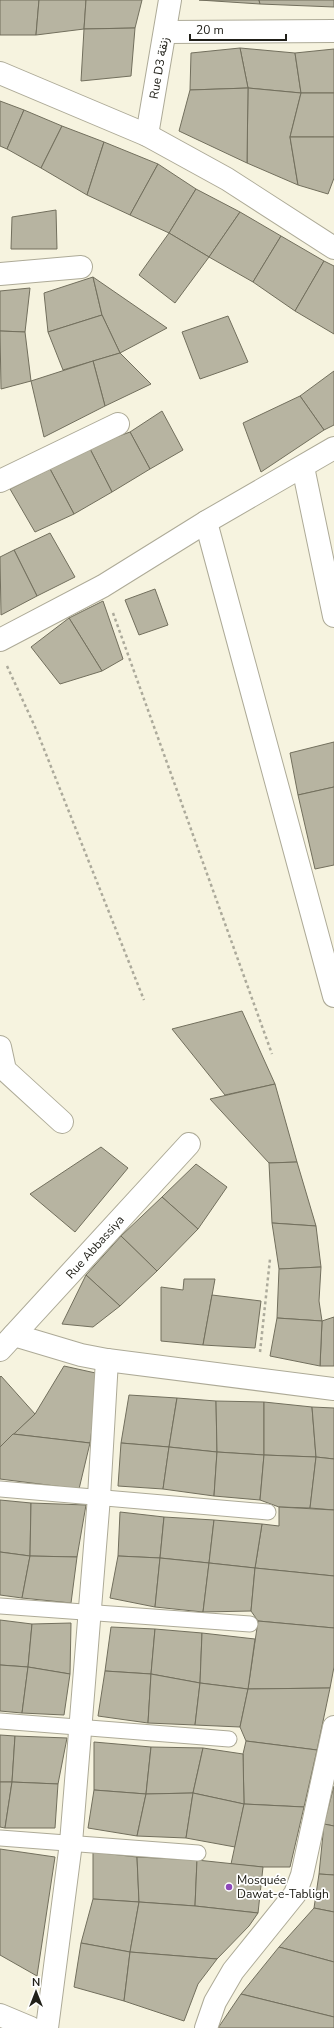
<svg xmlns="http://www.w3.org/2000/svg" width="334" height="2028" font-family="'Nunito Sans',Vazirmatn,sans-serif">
<rect width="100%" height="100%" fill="#f6f3df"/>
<g fill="#b7b4a1" stroke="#726f5d">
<path d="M0,0H39L36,35H0Z"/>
<path d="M39,0H86L84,29L36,35Z"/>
<path d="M86,0H142L135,28L84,29Z"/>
<path d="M199,0H259L260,4Z"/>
<path d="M259,0H334V7L260,4Z"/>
<path d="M135,28L131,76L81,81L84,29Z"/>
<path d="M240,48L295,53L301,93L248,88Z"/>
<path d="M240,48L248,88L190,90L191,53Z"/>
<path d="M334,49V93H301L295,53Z"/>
<path d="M248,88L301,93L290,137L298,185L247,163Z"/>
<path d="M248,88L247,163L179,131L190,90Z"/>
<path d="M301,93H334V137H290Z"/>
<path d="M0,101L24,110L7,149L0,146Z"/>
<path d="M24,110L62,126L41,168L7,149Z"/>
<path d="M62,126L104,142L87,195L41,168Z"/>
<path d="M290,137H334V178L328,194L298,185Z"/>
<path d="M104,142L158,164L130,215L87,195Z"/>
<path d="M158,164L196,189L169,233L130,215Z"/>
<path d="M196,189L240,212L209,257L169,233Z"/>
<path d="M56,210L57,249H11L12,217Z"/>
<path d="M240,212L281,236L253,282L209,257Z"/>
<path d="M169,233L209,257L175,303L139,275Z"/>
<path d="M281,236L324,261L295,311L253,282Z"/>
<path d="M324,261L334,266V334L295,311Z"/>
<path d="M93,277L102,315L48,332L44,293Z"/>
<path d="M93,277L167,328L120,353L102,315Z"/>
<path d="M30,288L25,332L0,331V291Z"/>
<path d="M102,315L120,353L63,370L48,332Z"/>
<path d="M228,316L248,362L200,379L182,332Z"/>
<path d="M0,331L25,332L31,381L1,389Z"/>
<path d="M120,353L151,384L105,406L93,361Z"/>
<path d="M93,361L105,406L44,437L31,381Z"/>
<path d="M334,371V425L324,430L300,396Z"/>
<path d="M300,396L324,430L261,472L243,423Z"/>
<path d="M162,411L183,450L150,469L130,432Z"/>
<path d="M130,432L150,469L112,492L89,447Z"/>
<path d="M89,447L112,492L74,514L50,469Z"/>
<path d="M50,469L74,514L35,532L10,489Z"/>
<path d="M50,533L75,577L37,596L14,550Z"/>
<path d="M14,550L37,596L1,615L0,557Z"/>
<path d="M155,589L168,625L139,635L125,600Z"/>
<path d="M103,601L123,659L102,671L69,618Z"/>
<path d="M69,618L102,671L60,684L31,647Z"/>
<path d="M334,742V787L298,795L290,753Z"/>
<path d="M334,787V865L315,869L298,795Z"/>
<path d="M242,1011L275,1084L225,1095L172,1029Z"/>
<path d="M275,1084L297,1162L269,1163L210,1099Z"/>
<path d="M101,1147L128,1168L75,1232L30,1194Z"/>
<path d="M297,1162L316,1226L272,1223L269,1163Z"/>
<path d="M196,1164L227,1187L198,1229L162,1197Z"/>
<path d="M162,1197L198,1229L157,1271L121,1236Z"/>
<path d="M272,1223L316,1226L321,1267L279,1269Z"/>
<path d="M121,1236L157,1271L120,1306L86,1275Z"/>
<path d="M321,1267L319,1301L322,1321L277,1318L279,1269Z"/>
<path d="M86,1275L120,1306L93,1327L62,1324Z"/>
<path d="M184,1279H215L203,1345L161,1341V1287L183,1290Z"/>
<path d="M212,1295L261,1301L255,1348L203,1345Z"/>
<path d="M334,1317V1366H320L322,1321Z"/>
<path d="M277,1318L322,1321L320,1366L270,1356Z"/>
<path d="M64,1366L100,1374L90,1443L13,1434L35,1414Z"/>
<path d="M1,1376L35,1414L0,1447V1377Z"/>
<path d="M129,1395L177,1398L169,1447L121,1443Z"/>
<path d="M177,1398L216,1401L217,1452L169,1447Z"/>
<path d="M216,1401L264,1402V1455L217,1452Z"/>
<path d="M264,1402L312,1407L316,1457L264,1455Z"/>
<path d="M312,1407L334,1408V1459L316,1457Z"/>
<path d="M13,1434L90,1443L79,1489L0,1479V1447Z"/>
<path d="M121,1443L169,1447L163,1489L118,1486Z"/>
<path d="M169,1447L217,1452L214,1496L163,1489Z"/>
<path d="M217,1452L264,1455L260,1500L214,1496Z"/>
<path d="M264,1455L316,1457L310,1508L279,1507L260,1500Z"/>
<path d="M316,1457L334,1459V1510L310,1508Z"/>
<path d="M0,1500L31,1503L30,1556L0,1552Z"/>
<path d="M31,1503L86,1505L77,1557L30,1556Z"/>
<path d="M279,1507L334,1510V1576L255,1568L262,1524L279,1526Z"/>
<path d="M120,1512L164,1517L160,1558L118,1556Z"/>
<path d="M164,1517L214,1520L209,1563L160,1558Z"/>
<path d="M214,1520L262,1524L255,1568L209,1563Z"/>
<path d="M0,1552L30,1556L22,1598L0,1595Z"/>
<path d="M30,1556L77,1557L71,1603L22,1598Z"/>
<path d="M118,1556L160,1558L155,1607L110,1598Z"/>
<path d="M160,1558L209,1563L203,1612L155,1607Z"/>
<path d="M209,1563L255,1568L251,1611L203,1612Z"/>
<path d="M255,1568L334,1576V1628L258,1621L251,1611Z"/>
<path d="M0,1620L32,1624L28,1667L0,1665Z"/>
<path d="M258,1621L334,1628V1667L330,1688L248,1689Z"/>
<path d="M71,1623L70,1674L28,1667L32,1624Z"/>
<path d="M111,1627L155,1629L151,1674L105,1671Z"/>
<path d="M155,1629L202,1633L200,1683L151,1674Z"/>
<path d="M202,1633L255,1639L248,1689L200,1683Z"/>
<path d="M0,1665L28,1667L22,1713L0,1711Z"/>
<path d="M28,1667L70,1674L64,1715L22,1713Z"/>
<path d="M105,1671L151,1674L148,1723L98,1716Z"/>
<path d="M151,1674L200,1683L195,1725L148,1723Z"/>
<path d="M200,1683L248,1689L240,1727L195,1725Z"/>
<path d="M330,1688L317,1750L246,1741L240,1727L248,1689Z"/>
<path d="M0,1735L15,1736L12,1782H0Z"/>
<path d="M15,1736L67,1738L58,1784L12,1782Z"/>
<path d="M246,1741L317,1750L304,1807L244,1804L243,1754Z"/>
<path d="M94,1742L151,1747L146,1794L94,1790Z"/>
<path d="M151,1747L203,1748L193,1793L146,1794Z"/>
<path d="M203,1748L243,1754L244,1804L193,1793Z"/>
<path d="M0,1782H12L5,1828L0,1827Z"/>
<path d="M12,1782L58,1784L55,1828H5Z"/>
<path d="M334,1786V1826L324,1824Z"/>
<path d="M94,1790L146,1794L137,1836L88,1828Z"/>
<path d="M193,1793L186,1838L137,1836L146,1794Z"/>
<path d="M193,1793L244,1804L235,1847L186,1838Z"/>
<path d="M244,1804L304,1807L290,1867H263L231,1864Z"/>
<path d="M324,1824L334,1826V1875L319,1874Z"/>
<path d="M0,1849L55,1857L37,1976L0,1955Z"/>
<path d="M93,1852L137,1857L139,1902L93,1899Z"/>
<path d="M137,1857L197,1860L195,1906L139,1902Z"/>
<path d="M197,1860L263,1867L258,1913L195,1906Z"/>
<path d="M319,1874L334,1875V1912L314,1908Z"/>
<path d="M93,1899L139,1902L130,1952L81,1943Z"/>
<path d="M139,1902L195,1906L258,1913L249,1926L217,1959L130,1952Z"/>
<path d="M314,1908L334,1912V1962L279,1947Z"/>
<path d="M81,1943L130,1952L124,2001L74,1987Z"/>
<path d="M279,1947L334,1962V2017L241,1994Z"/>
<path d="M130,1952L217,1959L198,1984L184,2021L124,2001Z"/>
<path d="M241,1994L334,2017V2028H218Z"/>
</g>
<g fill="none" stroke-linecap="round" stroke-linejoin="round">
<g stroke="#adaa97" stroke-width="17">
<g id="lane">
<path d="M0,1489L268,1512"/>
<path d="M0,1606L250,1624"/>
<path d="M0,1721L229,1739"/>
<path d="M0,1838L198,1853"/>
</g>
</g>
<g stroke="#adaa97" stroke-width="24">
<g id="street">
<path d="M165,32L334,31"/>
<path d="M0,73L147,135L227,179L334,248"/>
<path d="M147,135L170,0"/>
<path d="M0,274L81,267"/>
<path d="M303,467L334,616"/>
<path d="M0,481L118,424"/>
<path d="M206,522L334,996"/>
<path d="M0,640L103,586L206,522L334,448"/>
<path d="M0,1047L5,1070L62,1122"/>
<path d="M14,1335L81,1355L107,1360L334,1389"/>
<path d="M0,1350L189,1144"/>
<path d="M47,2028L71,1843L99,1497L107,1360"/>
<path d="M206,2028L215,2002L233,1971L295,1894L302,1875L334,1727"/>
</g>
</g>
<g stroke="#adaa97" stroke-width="24">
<path id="secondary" d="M0,2015L31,2028"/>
</g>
<g stroke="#acaa9b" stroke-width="2.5" stroke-dasharray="3 3" stroke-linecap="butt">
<path d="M113,613L272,1054"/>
<path d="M7,666L36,729L144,1000"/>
<path d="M260,1352L270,1259"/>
</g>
<use href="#lane" stroke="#fff" stroke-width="15"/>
<use href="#street" stroke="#fff" stroke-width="22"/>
<use href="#secondary" stroke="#fff" stroke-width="22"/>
</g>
<circle fill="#8e48bb" stroke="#fff" stroke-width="1.5" cx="229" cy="1887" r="4"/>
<g text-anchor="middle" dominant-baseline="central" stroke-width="3.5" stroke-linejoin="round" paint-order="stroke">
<g font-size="12" fill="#212019" stroke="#fff">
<text transform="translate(159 68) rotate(-80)">Rue D3 زنقة</text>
<text transform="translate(95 1247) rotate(-48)">Rue Abbassiya</text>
</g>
<g font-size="12" fill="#212019" stroke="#fff" text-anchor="start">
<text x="237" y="1880">Mosquée<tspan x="237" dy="14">Dawat-e-Tabligh</tspan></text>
</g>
</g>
<g transform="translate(36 1992)" stroke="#ffffff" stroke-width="3" paint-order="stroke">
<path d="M0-3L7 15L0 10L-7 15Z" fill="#212019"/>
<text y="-6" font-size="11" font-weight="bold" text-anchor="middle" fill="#212019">N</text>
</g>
<path d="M190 34v6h96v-6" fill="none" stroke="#212019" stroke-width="2"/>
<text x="196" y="34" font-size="12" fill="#212019" stroke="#ffffff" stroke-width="3" paint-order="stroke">20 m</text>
</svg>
